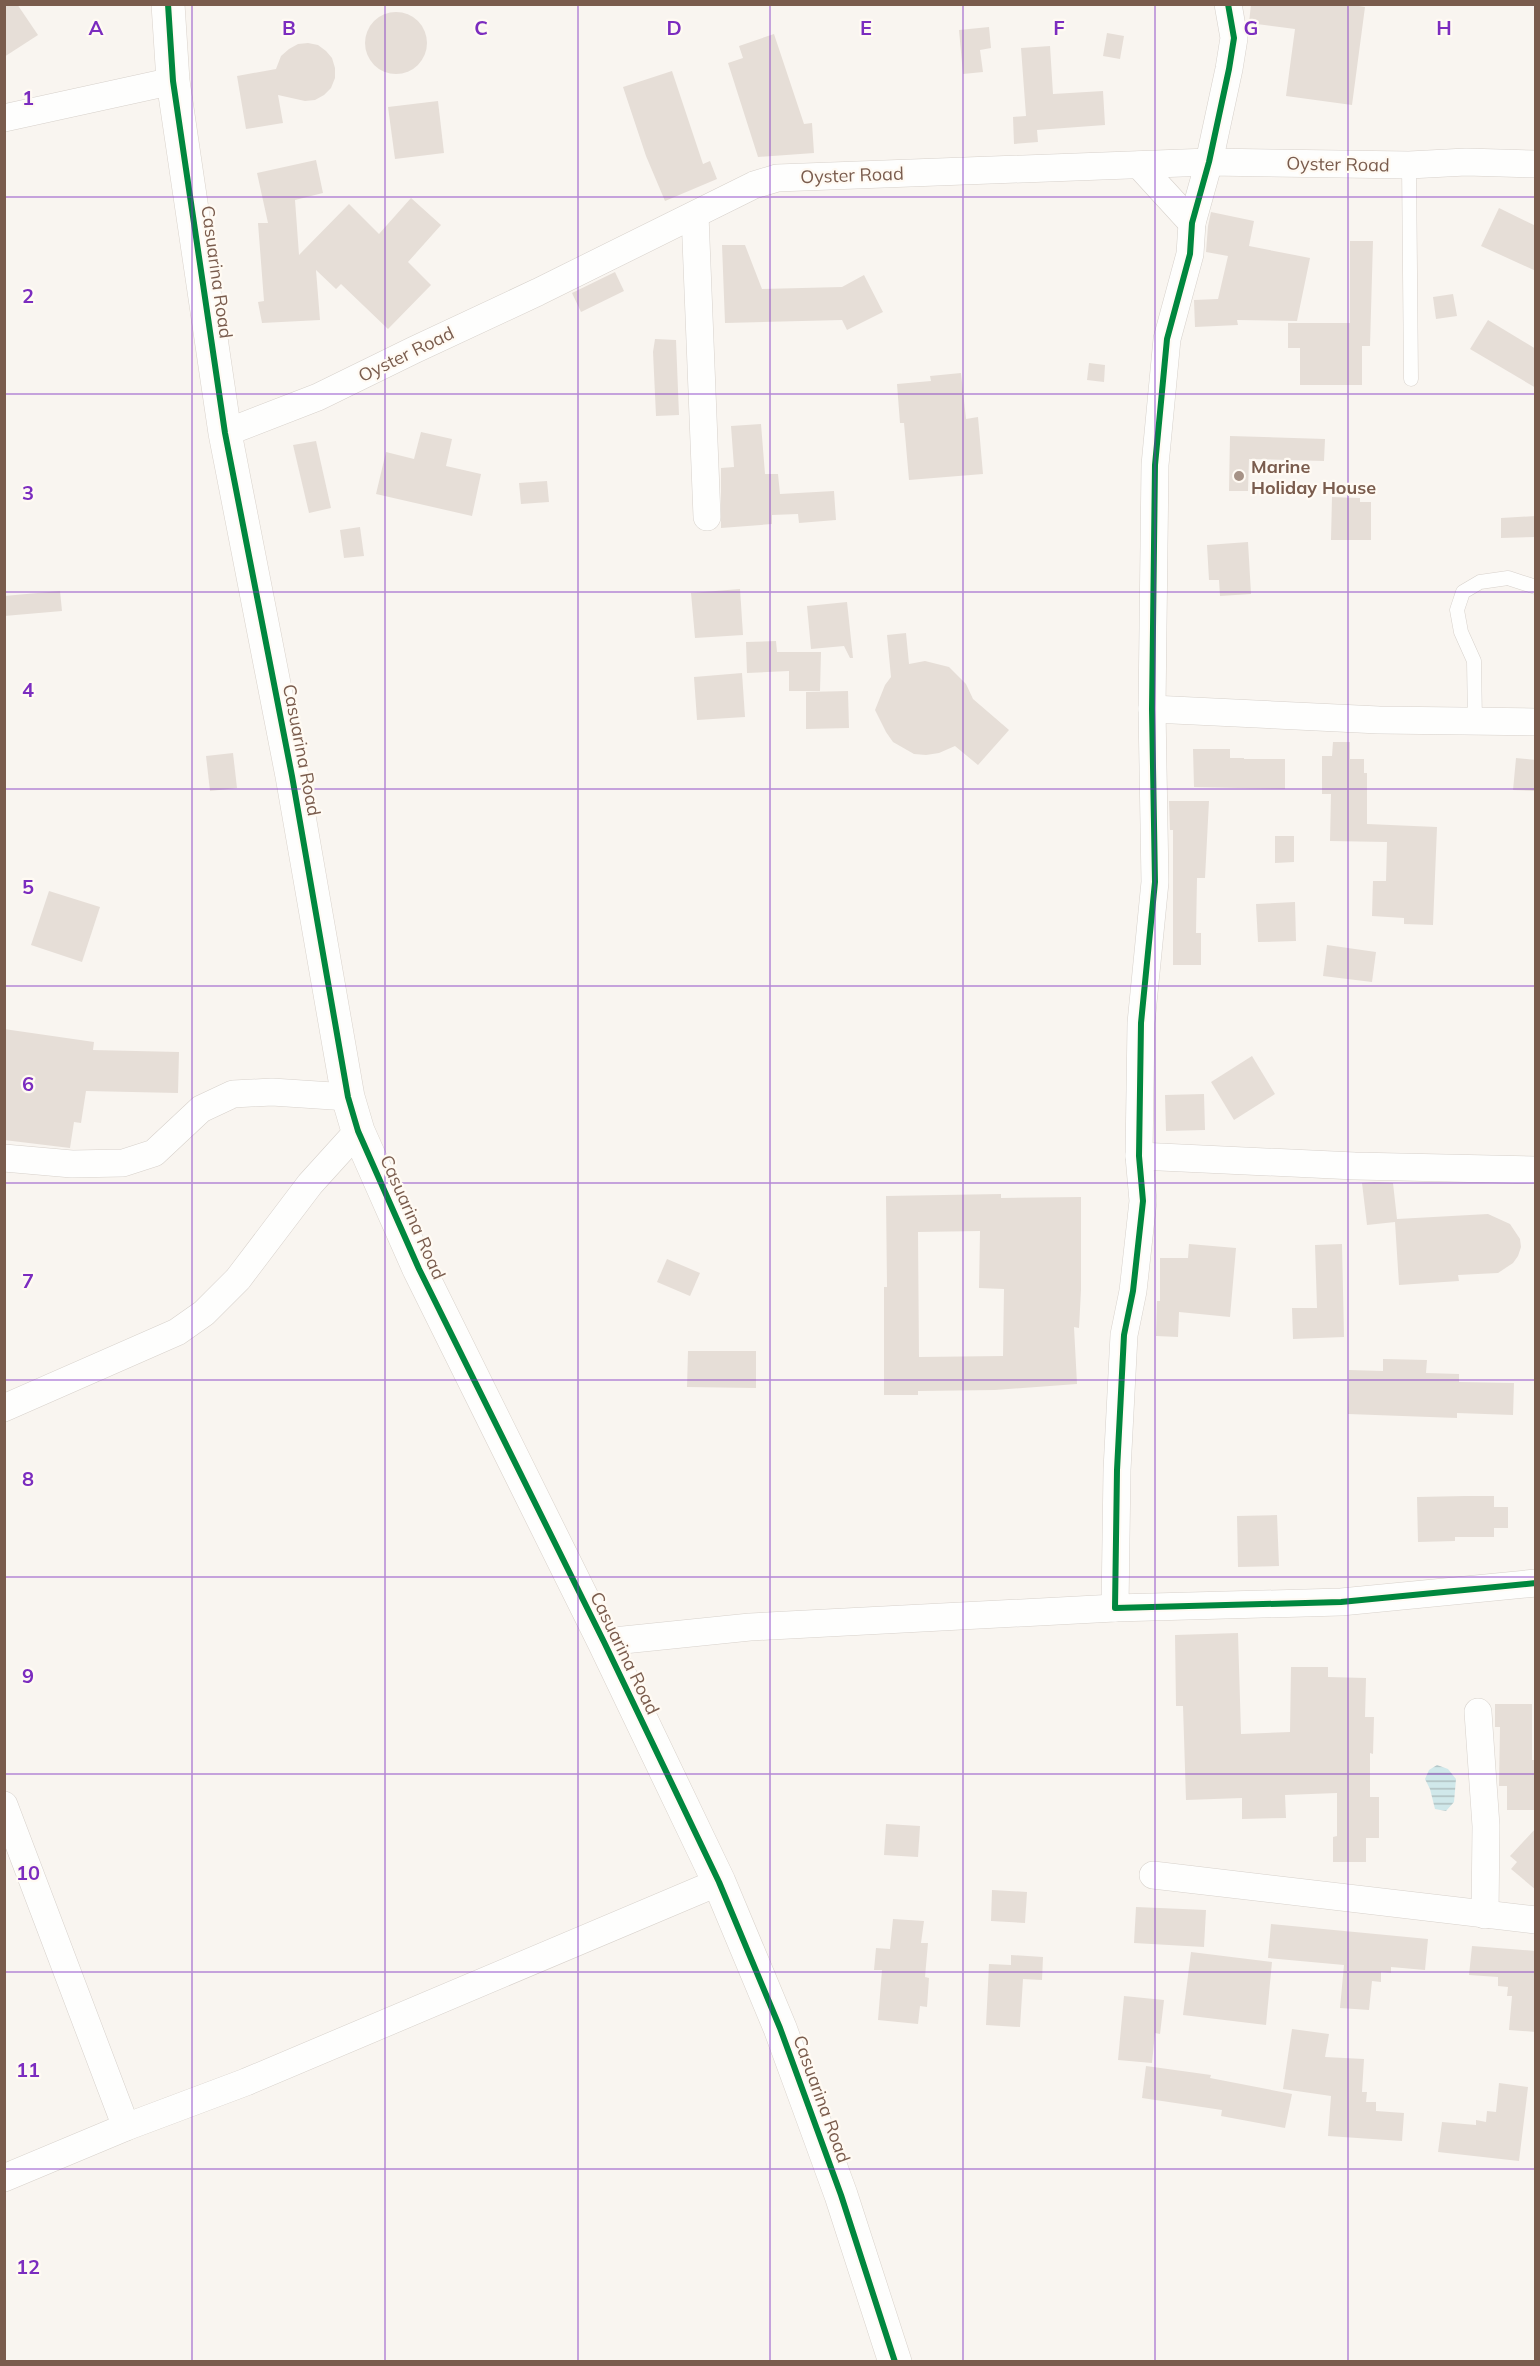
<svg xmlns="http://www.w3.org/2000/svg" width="1540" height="2366" font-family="Mulish,sans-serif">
<defs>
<pattern id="water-rules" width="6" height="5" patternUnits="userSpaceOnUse" patternTransform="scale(1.5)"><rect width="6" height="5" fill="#d0e8ea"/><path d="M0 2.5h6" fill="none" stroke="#aebfc0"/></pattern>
</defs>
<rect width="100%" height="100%" fill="#f9f5f0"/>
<path fill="url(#water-rules)" d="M1437,1765L1448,1769L1456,1779L1454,1802L1446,1811L1435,1809L1430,1789L1425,1779L1429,1770Z"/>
<g fill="#e6ded7" fill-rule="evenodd">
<path d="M4,4H17L38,35L4,57Z"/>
<path d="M1251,4H1347L1365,7L1352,105L1286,96L1295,29L1249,23Z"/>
<circle cx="396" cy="43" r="31"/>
<path d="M989,27L991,48L980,50L983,72L963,74L959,30Z"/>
<path d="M1107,33L1124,36L1120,59L1103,56Z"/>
<path d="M774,34L804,124L812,123L814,153L758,157L728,63L743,58L739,46Z"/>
<path d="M308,43L318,45L326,51L332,58L335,68V78L331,88L324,95L315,100L305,101L278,95L283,123L246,129L237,76L276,69L281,56L289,49L298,44Z"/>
<path d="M1050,46L1053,94L1103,91L1105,125L1037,130L1038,142L1014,144L1013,117L1026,116L1021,48Z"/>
<path d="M672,71L703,164L710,161L717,179L665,201L646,156L623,87Z"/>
<path d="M438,101L444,153L395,159L388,107Z"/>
<path d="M316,160L323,193L295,200L299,255L349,204L379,234L411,198L441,225L408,262L431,285L388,329L341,284L336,289L316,270L320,320L262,323L258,302L264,301L258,223H268L257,173Z"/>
<path d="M1499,208L1536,226V271L1481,246Z"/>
<path d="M1211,212L1254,221L1249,246L1310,258L1297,321L1237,320L1238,325L1195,327L1194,300L1218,299L1228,256L1206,252L1208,226Z"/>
<path d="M1350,241H1373L1370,346H1362V385H1300V348H1288V323H1350Z"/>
<path d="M722,245H745L762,289L842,287L864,275L883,312L847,330L842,320L725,323Z"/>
<path d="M615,272L624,291L581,312L572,293Z"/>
<path d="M1453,294L1457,316L1436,319L1433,297Z"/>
<path d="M1488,320L1536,349V388L1470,349Z"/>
<path d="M655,339L676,340L679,415L656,416L653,352Z"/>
<path d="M1089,363L1105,365L1104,382L1087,380Z"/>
<path d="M961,373L966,419L978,417L983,474L909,480L904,423H900L897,384L931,381L930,376Z"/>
<path d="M761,424L765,474H778L780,494L834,491L836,520L799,523L798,514L772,515V524L721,528V468L734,467L731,426Z"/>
<path d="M421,432L452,439L446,466L481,474L472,516L376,494L386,452L414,459Z"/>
<path d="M1230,436L1325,439L1324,461L1249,459L1248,491H1229Z"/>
<path d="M316,441L331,508L309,513L293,445Z"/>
<path d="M547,481L549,502L521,504L519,483Z"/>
<path d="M1332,497L1360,498V502H1371V540H1331Z"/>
<path d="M1536,516V537L1501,538V518Z"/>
<path d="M360,527L364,556L344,558L340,530Z"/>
<path d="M1248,542L1251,594L1220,596L1219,580H1209L1207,545Z"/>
<path d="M740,589L743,635L695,638L691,593Z"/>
<path d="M60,591L62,611L4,616V596Z"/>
<path d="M847,602L853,658H850L844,646L811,649L807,606Z"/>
<path d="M906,633L909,664L925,661L949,667L966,684L973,699L1009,730L978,765L955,746L939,753L926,755L914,754L893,742L886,732L875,710L885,685L891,677L887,635Z"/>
<path d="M776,641L777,652H821L820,691H789V671L747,673L746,642Z"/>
<path d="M742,673L745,717L697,720L694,677Z"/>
<path d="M848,691L849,728L806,729V692Z"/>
<path d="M1333,742H1350V759H1364V773H1367V824L1437,827L1433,925L1404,924V918L1372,916L1373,881H1386L1387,842L1330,841L1331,794H1322V756H1332Z"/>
<path d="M1193,749H1230V758H1244V759H1285V789L1194,787Z"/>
<path d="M233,753L237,788L210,791L206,756Z"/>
<path d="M1516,758L1536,760V791L1513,790Z"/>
<path d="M1169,801H1209L1205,878H1197L1196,933H1201V965H1173V830H1170Z"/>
<path d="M1275,836H1294V862L1275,863Z"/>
<path d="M49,891L100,907L82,962L31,945Z"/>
<path d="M1295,902L1296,941L1258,942L1256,904Z"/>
<path d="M1327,945L1376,952L1372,982L1323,976Z"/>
<path d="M4,1029L94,1042L93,1050L179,1052L178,1093L86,1091L81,1123L74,1122L70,1148L4,1140Z"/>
<path d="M1252,1056L1275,1094L1234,1120L1211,1082Z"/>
<path d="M1204,1094L1205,1130L1166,1131L1165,1095Z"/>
<path d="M1374,1182L1393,1183L1397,1219L1488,1214L1510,1224L1520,1239L1521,1247L1518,1256L1513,1263L1498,1273L1458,1275L1459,1281L1399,1285L1395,1222L1367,1225L1362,1183Z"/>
<path d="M1001,1194V1198L1081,1197V1290L1079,1328L1074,1327L1077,1384L995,1390L918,1391V1395H884V1287H887L886,1196ZM980,1231L979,1288L1004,1289L1003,1356L919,1357L918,1232Z"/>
<path d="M1189,1244L1236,1248L1230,1317L1179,1312L1178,1337L1156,1336L1157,1301H1160V1258H1188Z"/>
<path d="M1342,1244L1344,1337L1293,1339L1292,1308H1317L1315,1245Z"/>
<path d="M667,1259L700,1273L690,1296L657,1282Z"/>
<path d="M688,1351H756V1388L687,1387Z"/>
<path d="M1383,1359L1427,1360L1426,1373L1459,1374V1382L1514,1383L1513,1415L1457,1413V1418L1348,1414L1349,1370L1383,1371Z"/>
<path d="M1465,1496H1494V1507H1508V1528H1494V1537H1455V1541L1418,1542L1417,1497Z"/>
<path d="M1277,1515L1279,1566L1238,1567L1237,1516Z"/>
<path d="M1238,1633L1241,1734L1290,1732L1291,1667H1328V1677L1366,1678L1365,1717H1374L1373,1754L1370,1753V1797H1379V1838H1366V1862H1333V1837L1337,1836V1793L1285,1795L1286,1818L1242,1819V1798L1186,1800L1183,1706H1176L1175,1635Z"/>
<path d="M1495,1704H1532V1760H1536V1810H1507V1786H1499L1500,1727H1495Z"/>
<path d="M886,1824L920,1826L918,1857L884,1855Z"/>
<path d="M1536,1828V1890L1511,1869L1517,1862L1510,1856Z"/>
<path d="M992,1890L1027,1892L1025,1923L991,1921Z"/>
<path d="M1136,1907L1206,1910L1204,1947L1134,1943Z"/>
<path d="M893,1919L924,1921L921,1943H928L925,1977L929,1978L927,2007L920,2006L918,2024L878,2020L882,1970H874L876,1948L890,1949Z"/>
<path d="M1271,1924L1428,1939L1425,1970L1391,1967V1973L1381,1972V1982L1372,1981L1369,2010L1340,2008L1344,1965L1268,1958Z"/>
<path d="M1472,1946L1536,1951V2032L1509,2030L1512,1996H1507L1508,1987L1498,1986V1977L1469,1975Z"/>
<path d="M1191,1952L1272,1962L1266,2025L1183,2015Z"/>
<path d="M1011,1955L1043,1957L1042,1980L1023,1979L1020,2027L986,2025L989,1964L1011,1965Z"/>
<path d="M1124,1996L1164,2000L1160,2034L1155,2033L1152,2063L1118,2060Z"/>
<path d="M1292,2029L1329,2034L1325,2057L1364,2059L1362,2092H1367L1366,2102H1376V2111L1404,2113L1402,2141L1328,2136L1331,2096L1283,2089Z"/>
<path d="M1146,2066L1211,2075L1210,2078L1292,2094L1285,2128L1221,2116L1222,2110L1142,2098Z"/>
<path d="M1499,2083L1528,2087L1519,2161L1438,2152L1442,2122L1476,2125V2120L1486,2122L1487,2111L1496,2112Z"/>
</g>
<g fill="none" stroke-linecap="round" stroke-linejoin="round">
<g stroke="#d7d1cb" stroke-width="15">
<g id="lane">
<path d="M1409,165L1411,379"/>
<path d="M1475,721L1474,661L1461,632L1457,610L1463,592L1480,582L1508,578L1536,587"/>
</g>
</g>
<g stroke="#d7d1cb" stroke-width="28">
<g id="street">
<path d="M1228,4L1234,38L1229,69L1209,162L1192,223L1190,254L1167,339L1155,465L1152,709L1155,882L1141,1023L1139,1156L1143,1201L1133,1291L1124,1335L1117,1470L1115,1608L1341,1602L1536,1583"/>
<path d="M4,118L173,81"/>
<path d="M1139,165L1192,223"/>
<path d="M695,215L707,517"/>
<path d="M225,433L318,397L414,350L538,292L754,185L777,178L1209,162L1409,165L1466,162L1536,164"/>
<path d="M1152,709L1379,720L1536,722"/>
<path d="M1139,1156L1355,1166L1536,1170"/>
<path d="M4,1158L72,1164L123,1163L154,1153L201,1109L233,1094L272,1092L348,1097"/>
<path d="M4,1408L177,1332L204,1313L238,1279L310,1184L358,1131"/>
<path d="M604,1642L750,1627L1115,1608"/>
<path d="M1478,1712L1486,1826L1485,1915"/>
<path d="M4,1805L126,2127"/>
<path d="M1153,1875L1536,1920"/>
<path d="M4,2178L126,2127L246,2082L719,1882"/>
</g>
</g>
<g stroke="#d9d2cb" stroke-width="34">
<path id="secondary" d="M168,4L173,81L225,433L292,776L348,1097L358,1131L419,1269L604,1642L719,1882L780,2028L841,2195L895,2362"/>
</g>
<use href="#lane" stroke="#fefefd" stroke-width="14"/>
<use href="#street" stroke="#fefefd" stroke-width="27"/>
<use href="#secondary" stroke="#fefefd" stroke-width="33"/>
<g stroke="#fffaf3" stroke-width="10">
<g id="cycleway">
<path d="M168,4L173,81L225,433L292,776L348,1097L358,1131L419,1269L604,1642L719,1882L780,2028L841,2195L895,2362"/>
<path d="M1228,4L1234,38L1229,69L1209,162L1192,223L1190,254L1167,339L1155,465L1152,709L1155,882L1141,1023L1139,1156L1143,1201L1133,1291L1124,1335L1117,1470L1115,1608L1341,1602L1536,1583"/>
</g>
</g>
<use href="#cycleway" stroke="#00873e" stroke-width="6"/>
</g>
<path fill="none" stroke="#7b2cbf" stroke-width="1.5" stroke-opacity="0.55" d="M192,4V2362M385,4V2362M578,4V2362M770,4V2362M963,4V2362M1155,4V2362M1348,4V2362M4,197H1536M4,394H1536M4,592H1536M4,789H1536M4,986H1536M4,1183H1536M4,1380H1536M4,1577H1536M4,1774H1536M4,1972H1536M4,2169H1536"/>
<circle fill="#a69286" stroke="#fffaf3" stroke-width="2" cx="1239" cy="476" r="6"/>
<g text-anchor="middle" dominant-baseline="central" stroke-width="4.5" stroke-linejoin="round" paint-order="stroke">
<g font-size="18" fill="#7a5c4d" stroke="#fffaf3">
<text transform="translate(1338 164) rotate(1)">Oyster Road</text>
<text transform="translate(852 175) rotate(-2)">Oyster Road</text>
<text transform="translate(217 272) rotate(82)">Casuarina Road</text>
<text transform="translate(406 354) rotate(-26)">Oyster Road</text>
<text transform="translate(302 750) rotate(79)">Casuarina Road</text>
<text transform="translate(413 1217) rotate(66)">Casuarina Road</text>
<text transform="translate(625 1653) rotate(64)">Casuarina Road</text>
<text transform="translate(822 2099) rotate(70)">Casuarina Road</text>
</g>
<g font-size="18" font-weight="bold" fill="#7a5c4d" stroke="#fffaf3" text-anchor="start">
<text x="1251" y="466">Marine<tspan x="1251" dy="21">Holiday House</tspan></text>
</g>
</g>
<g font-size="20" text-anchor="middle" font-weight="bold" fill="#7b2cbf" stroke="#fffaf3" stroke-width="4.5" stroke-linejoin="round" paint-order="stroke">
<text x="96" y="35">A</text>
<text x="289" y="35">B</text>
<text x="481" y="35">C</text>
<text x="674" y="35">D</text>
<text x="866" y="35">E</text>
<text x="1059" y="35">F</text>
<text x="1251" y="35">G</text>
<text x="1444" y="35">H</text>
<text x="28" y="105">1</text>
<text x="28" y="303">2</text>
<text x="28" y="500">3</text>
<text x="28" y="697">4</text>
<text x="28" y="894">5</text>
<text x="28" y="1091">6</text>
<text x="28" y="1288">7</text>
<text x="28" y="1486">8</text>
<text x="28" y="1683">9</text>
<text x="28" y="1880">10</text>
<text x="28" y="2077">11</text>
<text x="28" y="2274">12</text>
</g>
<rect width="1540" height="2366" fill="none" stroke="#7a5c4d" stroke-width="12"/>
</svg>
